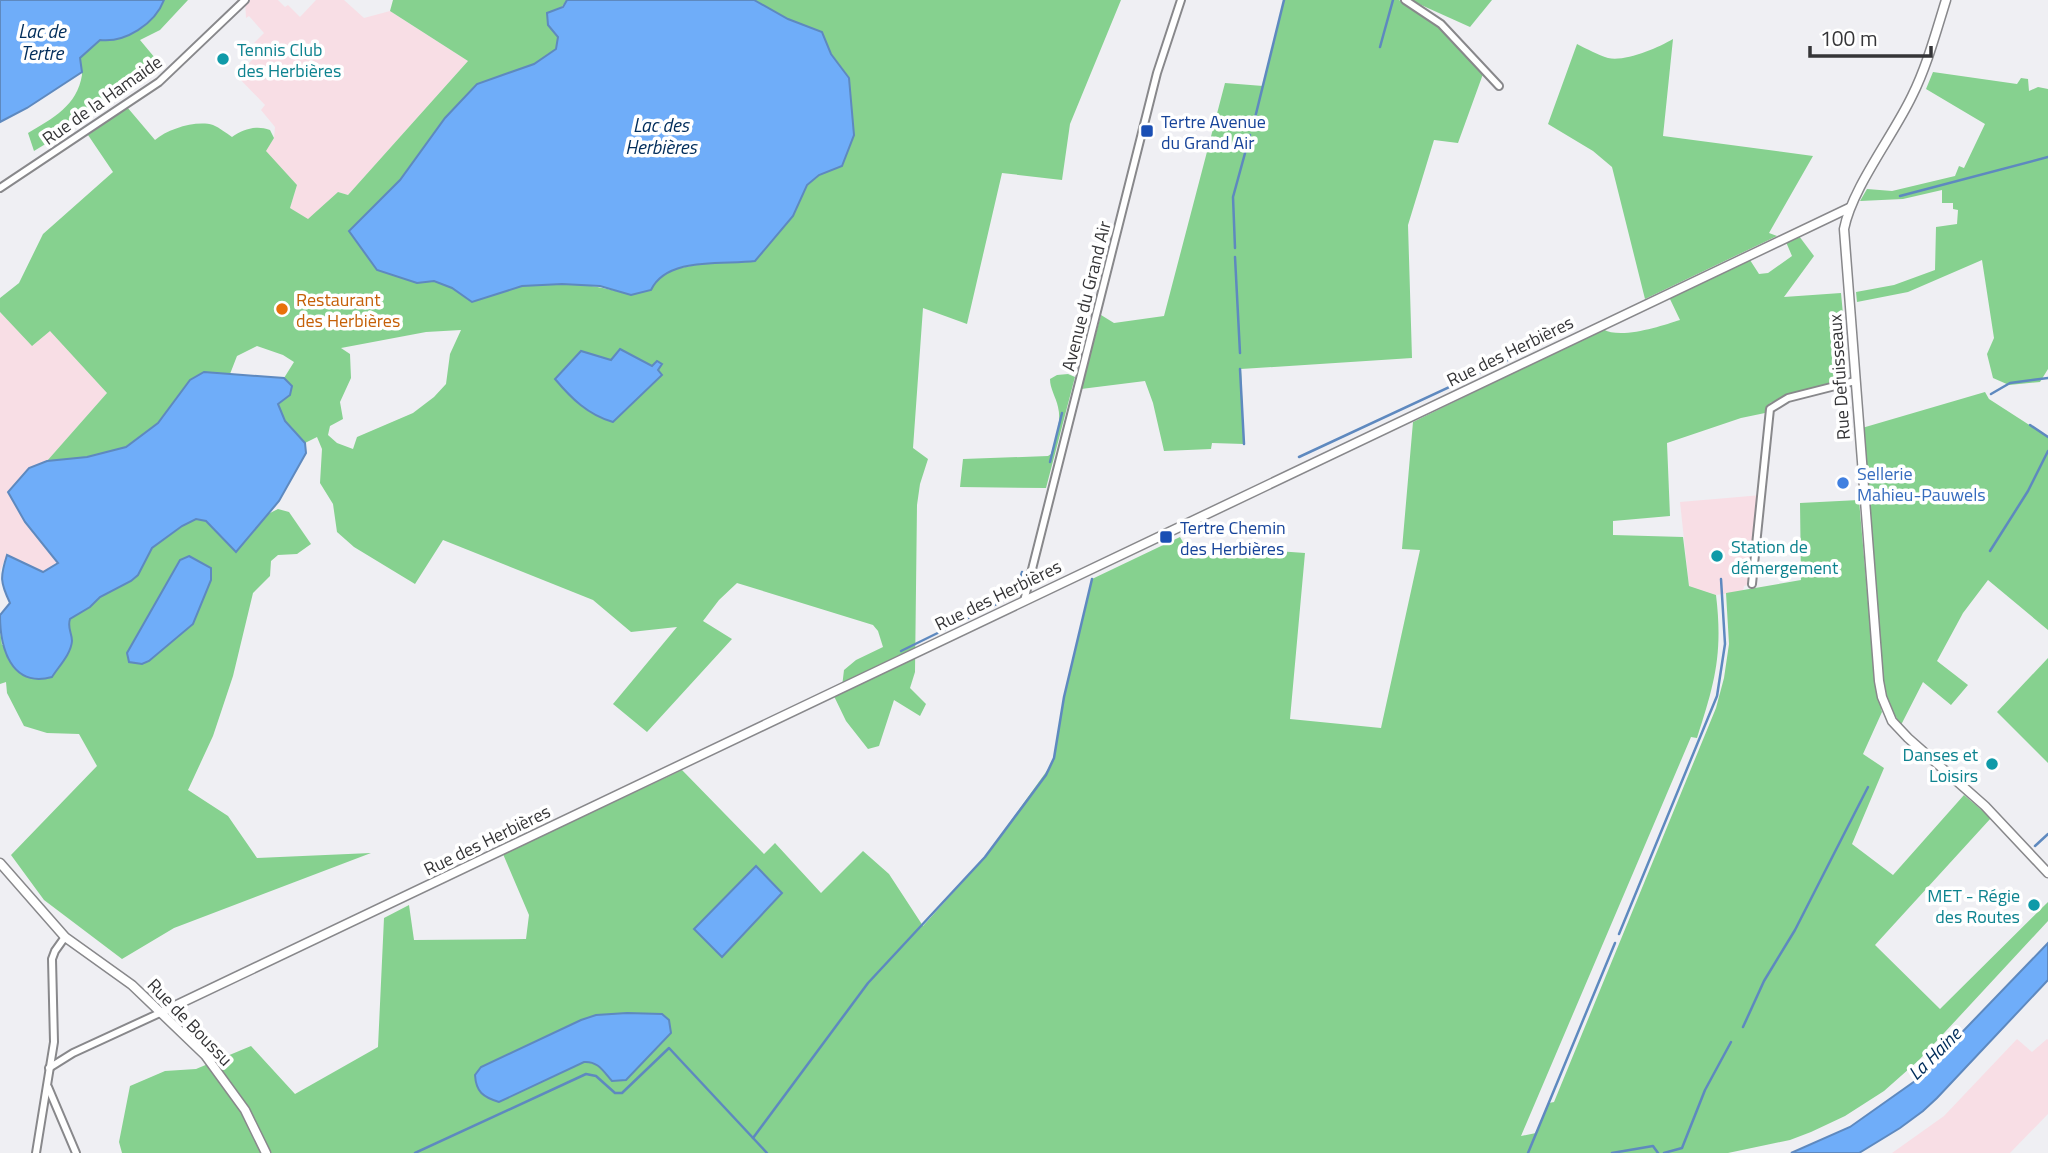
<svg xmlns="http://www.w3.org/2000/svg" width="2048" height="1153" font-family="'Titillium Web',sans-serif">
<rect width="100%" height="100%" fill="#efeff3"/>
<g fill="#f8dee5">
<path d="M245,0H278L285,7L288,5L300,17L316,0H344L364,18L390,11L468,61L348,195L338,192L308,220L290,208L297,185L265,151L274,138L275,127L261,110L265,105L236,75L262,51L254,43L264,33L249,16L246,18Z"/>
<path d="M0,312L32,345L50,330L107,393L47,461L29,468L25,522L58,563L44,572L7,555L0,571Z"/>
<path d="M1762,495L1752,584L1744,586L1743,591L1716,595L1689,586L1680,502Z"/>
<path d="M2017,1039L2032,1052L2047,1039L2048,1040V1114L2010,1153H1892L1944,1116Z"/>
</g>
<g fill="#86d18f" fill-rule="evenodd">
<path d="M164,0H188L160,30L140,40L160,64C122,99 78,124 34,151L28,133C53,118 77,106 82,75C82,70 80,64 79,58L100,40C125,43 155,24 164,0Z"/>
<path d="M393,0H567L548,25L558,37L556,49L534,64L477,84L445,118L400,180L349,231L377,270L417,283L434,281L452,287L472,302C488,297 507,288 524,286C561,281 596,284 631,295L670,270L706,263L742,262L793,216L807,185L819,175L842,166L849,78L831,54L822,32L788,19L754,0H1121L1070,124L1062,180L1002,173L967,324L923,308L913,448L928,459L920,484L917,505L915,672L910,688L926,704L920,716L894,700L879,746L868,749L846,721L832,692L842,687L844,670L856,660L883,647L878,631L873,625L737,583L719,600L703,621L732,639L647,732L613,704L677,627L631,632L593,600L443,540L415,584L354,547L337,532L333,504L320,483L322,449L317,437L305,443L285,421L278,403L292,386L284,378L294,362L283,355L257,346L237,356L230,374L204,372L190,380L158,423L126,447L87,457L47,461L107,393L50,331L32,346L0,312V298L19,283L43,234L113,172L88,135L127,107L155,140C168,129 196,120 213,125C220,128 226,133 232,137C244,129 256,125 270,130L274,138L266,151L297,185L290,208L308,219L338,192L348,195L468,61L390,11ZM461,330L450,354L446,384L434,397L413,413L357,437L353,449L337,443L328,435L330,426L343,419L340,402L351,378L350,354L341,348L426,332Z"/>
<path d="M1284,0H1399L1441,28L1483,74L1458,143L1434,140L1408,225L1412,358L1241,369L1244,444L1212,443L1211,449L1164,451L1153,403L1145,381L1081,389L1101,315L1114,323L1164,316L1225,83L1263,86Z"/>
<path d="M1410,0H1492L1470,27Z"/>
<path d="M1673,39L1663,136L1813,156L1769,233L1777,236L1645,299L1612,167L1593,151L1548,124L1577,44C1587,49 1598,55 1608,58C1625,62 1658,48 1673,39Z"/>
<path d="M1933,72L2017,84L2021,78L2028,79L2029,91L2038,87L2048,89V369L2040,382L2009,385L1993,378L1987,354L1994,338L1982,260L1908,292L1857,302L1856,292L1894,285L1935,270L1936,227L1957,224L1958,210L1953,209V203H1942V190L1903,199L1860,201L1867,189L1892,191L1955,176L1959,166L1964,168L1985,124L1926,89Z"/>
<path d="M1799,236L1814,256L1784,297L1841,293L1849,379L1785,397L1770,403L1765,413L1741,418L1667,443L1670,516L1613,521V535L1683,537L1689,586L1716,595C1723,653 1715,683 1697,738L1691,737L1521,1136L1536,1133L1549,1103L1554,1102L1716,708L1724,678L1729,644L1726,593L1801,580L1800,503L1859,500L1875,682L1882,712L1863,754L1884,768L1852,844L1893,875L1964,795L1991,818L1875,945L1940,1009L2048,902V921L1919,1060L1884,1091L1845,1116L1811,1132L1790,1140L1728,1153H122L119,1142L130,1086L165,1071L196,1069L251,1046L295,1094L378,1047L384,918L409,905L414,940L526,939L529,915L503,854L682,770L764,854L775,843L821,893L863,851L889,874L923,926L985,857L1051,765L1054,758L1064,697L1092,579L1180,537L1184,544L1305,553L1290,719L1381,728L1420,550L1402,549L1413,422L1603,329C1620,340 1661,326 1680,320L1669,297L1750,260L1759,274L1768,273L1792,256L1786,242Z"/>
<path d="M1068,374L1075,377L1046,488L960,487L963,459L1048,456L1051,454C1055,439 1062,423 1058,407C1056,397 1050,389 1050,379L1057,375Z"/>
<path d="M1985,392L1989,399L2048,437V630L1988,580L1963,613L1937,661L1968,685L1951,705L1923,682L1901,725L1887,703L1881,665L1862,428Z"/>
<path d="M278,509L289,512L311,544L297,554L278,555L271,561L270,576L253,593L233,676L213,736L188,790L228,816L257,858L371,853L174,928L122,959L44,900L11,855L97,766L79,734L47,733L24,726L7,693L6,682L0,684V630L2,645L72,639L68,625L70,619L90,607L100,597L131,581L152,548L182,526L196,519L206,521L236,552L268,514Z"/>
<path d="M2048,658V763L1997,712Z"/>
</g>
<g fill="#6fadf9" stroke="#5e89bf" stroke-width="2">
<path d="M0,0H164C155,24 125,43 100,40L80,58L82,72L27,108L0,122Z"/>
<path d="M567,0H754L788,19L822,32L831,54L849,78L854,135L842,166L819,175L807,185L793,216L755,261C724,265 667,256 651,290L631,295L600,286L562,284L522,286L472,302L452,288L434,281L417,283L377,270L349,231L400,180L445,118L477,84L534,64L556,49L558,37L548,25L547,13L563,7Z"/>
<path d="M620,349L652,366L657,361L662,364L658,370L662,375L613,422C588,415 571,398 555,379L581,351L611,360Z"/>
<path d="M204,372L284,378L292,386L290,395L278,404L285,421L305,443L306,453L279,501L236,552L206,521L196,519L182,526L152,548L138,575L131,581L100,597L90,607L70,619C67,628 72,633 72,641C71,654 59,666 52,677C11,688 0,648 0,615L10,603C0,582 0,577 7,555L43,572L58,563L25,522L8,492L29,468L47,461L87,457L126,447L158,423L190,380Z"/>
<path d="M189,556L211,568V580L193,624L149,661L142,664L129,662L127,653L180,560Z"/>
<path d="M756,866L782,893L722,957L694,929Z"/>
<path d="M2048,943V980L1937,1098L1923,1111L1900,1128L1859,1153H1791L1850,1127L1915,1081Z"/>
<path d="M627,1013L662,1014L669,1020L671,1033L626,1080L612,1081C603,1071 598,1061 584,1062L499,1102C483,1097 476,1092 475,1075L481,1067L581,1020L596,1015Z"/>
</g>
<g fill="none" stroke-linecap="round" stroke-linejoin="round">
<g stroke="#5e89bf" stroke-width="2.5">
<path d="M1380,47L1393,0"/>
<path d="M1253,126L1284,0"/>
<path d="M1900,196L2048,157"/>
<path d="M1235,248L1233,197L1250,135"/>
<path d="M1235,257L1240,353"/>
<path d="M1240,369L1244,444"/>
<path d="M1991,394L2010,383L2048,378"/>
<path d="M2030,425L2048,437"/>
<path d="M1299,457L1542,344"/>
<path d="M1050,462L1062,413"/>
<path d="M1990,551L2028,491L2048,451"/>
<path d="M901,651L1015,595L1022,572"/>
<path d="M2035,846L2048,834"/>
<path d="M1619,934L1717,696L1725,644L1721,579"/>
<path d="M1743,1027L1764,981L1795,930L1868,787"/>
<path d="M753,1138L868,983L985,857L1046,775L1054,758L1064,697L1092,579"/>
<path d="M415,1153L586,1074L596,1076L615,1093H622L669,1048L767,1153"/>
<path d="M1528,1153L1615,943"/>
<path d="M1612,1153L1653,1146L1658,1153"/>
<path d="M1664,1153L1682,1148L1705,1090L1731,1042"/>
</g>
<g stroke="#88888b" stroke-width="10">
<g id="minor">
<path d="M1405,0L1441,24L1499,86"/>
<path d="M0,188L159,82L245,0"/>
<path d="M1752,584L1770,409L1788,398L1855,381"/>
<path d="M1024,601L1157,73L1181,0"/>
<path d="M49,1068L73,1053L162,1012"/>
<path d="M48,1087L76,1153"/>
<path d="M36,1153L54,1042L52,959L55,951L65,937"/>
</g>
</g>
<g stroke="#88888b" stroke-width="11">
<g id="tertiary">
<path d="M1946,0C1936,32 1927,66 1912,96C1893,136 1852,188 1844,229L1879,681L1882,697L1892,721L1908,738L1985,806L2048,873"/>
<path d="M0,863L65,937L132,985L205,1055L245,1110L266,1153"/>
<path d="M162,1012L1849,208"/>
</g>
</g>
<use href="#minor" stroke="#fff" stroke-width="6"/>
<use href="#tertiary" stroke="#fff" stroke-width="8"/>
</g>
<g fill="#0f9aa8" stroke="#fff" stroke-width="2.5">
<circle cx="223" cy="59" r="7"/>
<circle cx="1717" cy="556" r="7"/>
<circle cx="1992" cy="764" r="7"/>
<circle cx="2034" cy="905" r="7"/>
</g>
<g fill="#1a4fb4" stroke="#fff" stroke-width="2.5">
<rect x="1140" y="124" width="14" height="14" rx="3.5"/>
<rect x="1159" y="530" width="14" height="14" rx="3.5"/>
</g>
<circle fill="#e8710a" stroke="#fff" stroke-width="2.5" cx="282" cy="309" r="7"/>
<circle fill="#3f7fe0" stroke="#fff" stroke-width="2.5" cx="1843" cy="483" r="7"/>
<g text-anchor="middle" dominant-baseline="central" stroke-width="7" stroke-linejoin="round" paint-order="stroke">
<g font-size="18" fill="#0d838f" stroke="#fff" text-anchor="start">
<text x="237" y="49">Tennis Club<tspan x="237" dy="21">des Herbières</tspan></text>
<text x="1731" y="546">Station de<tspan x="1731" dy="21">démergement</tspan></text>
<text x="1978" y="754" text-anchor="end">Danses et<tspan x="1978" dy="21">Loisirs</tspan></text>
<text x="2020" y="895" text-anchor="end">MET - Régie<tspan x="2020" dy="21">des Routes</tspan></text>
</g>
<g font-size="18" fill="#353537" stroke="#fff">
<text transform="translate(102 100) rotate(-35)">Rue de la Hamaide</text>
<text transform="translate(1086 296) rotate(-76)">Avenue du Grand Air</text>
<text transform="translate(1510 351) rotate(-26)">Rue des Herbières</text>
<text transform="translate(1839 377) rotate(-94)">Rue Defuisseaux</text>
<text transform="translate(998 595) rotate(-26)">Rue des Herbières</text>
<text transform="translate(487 840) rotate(-26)">Rue des Herbières</text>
<text transform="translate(190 1022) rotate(46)">Rue de Boussu</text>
</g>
<g font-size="18" fill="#164399" stroke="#fff" text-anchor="start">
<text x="1161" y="121">Tertre Avenue<tspan x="1161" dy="21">du Grand Air</tspan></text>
<text x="1180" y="527">Tertre Chemin<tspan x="1180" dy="21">des Herbières</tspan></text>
</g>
<g font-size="18" fill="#c56008" stroke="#fff" text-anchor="start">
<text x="296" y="299">Restaurant<tspan x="296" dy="21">des Herbières</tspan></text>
</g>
<g font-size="18" fill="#366cbe" stroke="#fff" text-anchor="start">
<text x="1857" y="473">Sellerie<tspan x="1857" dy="21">Mahieu-Pauwels</tspan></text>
</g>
<g font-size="19" font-style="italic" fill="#002d5b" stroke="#fff">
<text x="42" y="30">Lac de<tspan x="42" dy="22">Tertre</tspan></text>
<text x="661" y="124">Lac des<tspan x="661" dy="22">Herbières</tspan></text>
<text transform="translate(1934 1053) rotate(-45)">La Haine</text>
</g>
</g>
<path d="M1810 46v10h121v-10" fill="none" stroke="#353537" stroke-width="3.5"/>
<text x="1820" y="46" font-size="21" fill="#353537" stroke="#ffffff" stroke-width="5" paint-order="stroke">100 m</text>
</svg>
